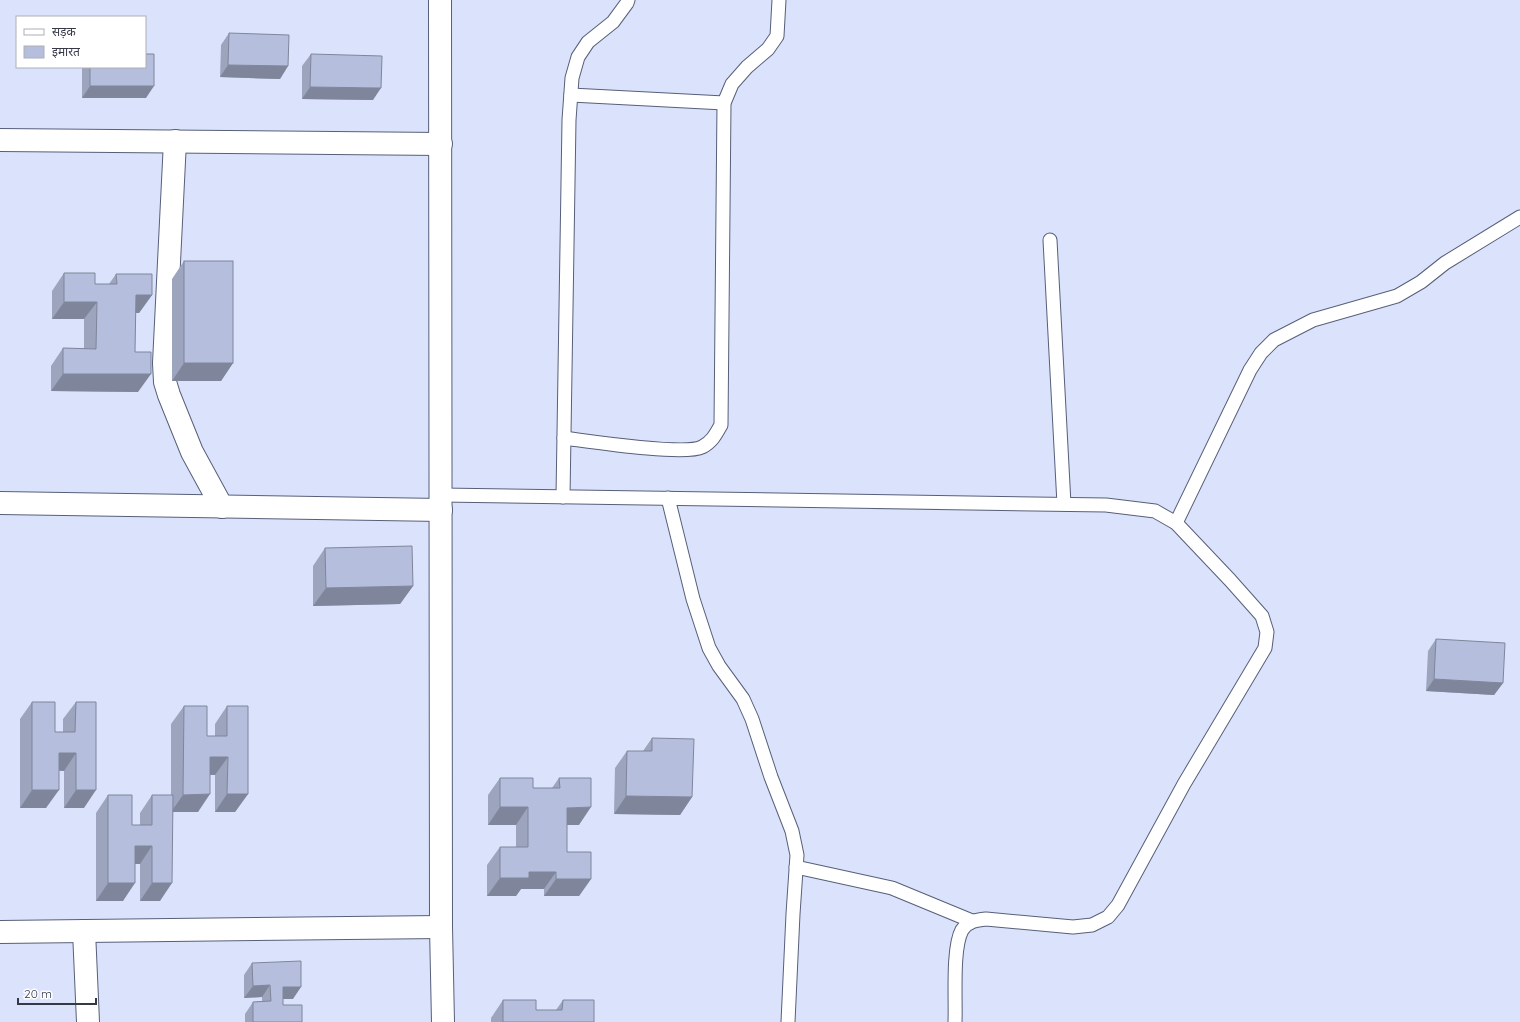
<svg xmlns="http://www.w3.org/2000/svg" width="1520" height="1022" font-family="Quicksand,'Noto Sans Devanagari',sans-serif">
<rect width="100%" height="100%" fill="#dbe3fc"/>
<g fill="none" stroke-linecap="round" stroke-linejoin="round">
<g stroke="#575f79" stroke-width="15">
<g id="lane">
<path d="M571,95L724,103"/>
<path d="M1050,240L1064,504"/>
<path d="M564,438C588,441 684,456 702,447C712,442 716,434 721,425L724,103L732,84L747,67L768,49L777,36L779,0"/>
<path d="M441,495L1106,505L1155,511L1176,523L1230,580L1262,616L1267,632L1265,648L1184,784L1118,905L1108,917L1092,925L1073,927L986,919C977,920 968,921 962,930C952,948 956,1000 955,1022"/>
<path d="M563,497L569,120L572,78L578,57L588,42L613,22L627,3L628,0"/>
<path d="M668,498L693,599L709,648L719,666L743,699L752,719L771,777L792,831L797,855L793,914L788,1022"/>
<path d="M1176,523L1250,370L1261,353L1274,340L1313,320L1397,296L1421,282L1445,263L1520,217"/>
<path d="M796,867L892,888L972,921"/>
</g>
</g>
<g stroke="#575f79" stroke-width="24">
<g id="street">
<path d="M440,0L441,927L443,1022"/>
<path d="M0,140L441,144"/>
<path d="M175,141L164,363L165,382L169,395L192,452L222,507"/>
<path d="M0,503L441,510"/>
<path d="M84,931L88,1022"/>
<path d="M0,932L441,927"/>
</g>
</g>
<use href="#lane" stroke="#fff" stroke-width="13"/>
<use href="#street" stroke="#fff" stroke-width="22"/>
</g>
<g fill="#9ca4be">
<path d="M229,33L288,66L280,79L220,77L221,45Z"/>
<path d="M311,54L373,100L302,99V66Z"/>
<path d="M82,67H145L146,98H82Z"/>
<path d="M184,261L233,363L221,381H172V279Z"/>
<path d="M64,273L95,284H109L116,274L152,295L139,313H135V352L138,392L51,391V366L63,348L84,349V319H52V291Z"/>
<path d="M325,548L413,586L400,604L313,606V566Z"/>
<path d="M1436,639L1503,683L1494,695L1426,691L1428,651Z"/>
<path d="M32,702L55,732H63V719L76,702L84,808H64V771L59,770L46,808H20V719Z"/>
<path d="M184,706L207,736H215V724L227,706L248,794L235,812H215V775H210L198,812H173L160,901H140V864H135L123,901H96V813L108,795L132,825H140V813L152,795H171V724Z"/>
<path d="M652,738L692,797L680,815L614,814L615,768L627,751H643Z"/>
<path d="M500,778L533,788H552L559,778L579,825H567V852L591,879L579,896H544V889H521L516,896H487V865L500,847H516V825H488V795Z"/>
<path d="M252,963L293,999H283V1005L302,1022H245V1014L253,1002L262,1001V997L244,998V975Z"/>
<path d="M503,1000L536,1010H556L563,1000L594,1022H491V1018Z"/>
</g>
<g fill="#7f869b">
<path d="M228,65L288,66L280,79L220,77Z"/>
<path d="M90,86H154L146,98H82Z"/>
<path d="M310,87L381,88L373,100L302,99Z"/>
<path d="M136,295H152L139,313H123Z"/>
<path d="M64,302H97L84,319H52Z"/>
<path d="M184,363H233L221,381H172Z"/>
<path d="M63,374H151L138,392L51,391Z"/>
<path d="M413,586L400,604L313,606L326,588Z"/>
<path d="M1434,679L1503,683L1494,695L1426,691Z"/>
<path d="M59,753H76L64,771L46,770Z"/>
<path d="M210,757H228L215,775L198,774Z"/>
<path d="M32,790H59L46,808H20Z"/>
<path d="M76,790H96L84,808H64Z"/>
<path d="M210,794L198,812H171L183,795Z"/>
<path d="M227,794H248L235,812H215Z"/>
<path d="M626,796L692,797L680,815L614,814Z"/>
<path d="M500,807H528L516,825H488Z"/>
<path d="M591,807L579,825H555L567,808Z"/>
<path d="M135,846H152L140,864H123Z"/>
<path d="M529,872H556L544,889H521L516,896H487L500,878Z"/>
<path d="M556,879H591L579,896H544Z"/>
<path d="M108,883H135L123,901H96Z"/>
<path d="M152,883H172L160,901H140Z"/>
<path d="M270,985L262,997L244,998L253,986Z"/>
<path d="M283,987H301L293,999H274Z"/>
</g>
<g fill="#b5bfdd" stroke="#7f869b">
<path d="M229,33L289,35L288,66L228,65Z"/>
<path d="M145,54H154V86H90V67H145Z"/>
<path d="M311,54L382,56L381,88L310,87Z"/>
<rect x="184" y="261" width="49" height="102"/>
<path d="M64,273H95V284H117L116,274H152V295H136L135,352H151V374H63V348L96,349L97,302H64Z"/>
<path d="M412,546L413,586L326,588L325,548Z"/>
<path d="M1436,639L1505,643L1503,683L1434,679Z"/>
<path d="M32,702H55V732H75L76,702H96V790H76V753H59V790H32Z"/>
<path d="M184,706H207V736H227V706H248V794H227L228,757H210V794L183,795Z"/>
<path d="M652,738L694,739L692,797L626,796L627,751H652Z"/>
<path d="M500,778H533V788H560L559,778H591V807L567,808V852H591V879H556V872H529V878H500V847H528V807H500Z"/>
<path d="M108,795H132V825H152V795H173L172,883H152V846H135V883H108Z"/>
<path d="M301,961V987H283V1005H302V1022H253V1002L271,1001L270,985L253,986L252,963Z"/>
<path d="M503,1000H536V1010H562L563,1000H594V1022H503Z"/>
</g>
<rect x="16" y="16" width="130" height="52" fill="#ffffff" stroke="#aeafb5"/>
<rect x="24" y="29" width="20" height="6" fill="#ffffff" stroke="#aeafb5"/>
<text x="52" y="36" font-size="12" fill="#353845">सड़क</text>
<rect x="24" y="46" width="20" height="12" fill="#b5bfdd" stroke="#aeafb5"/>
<text x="52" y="56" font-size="12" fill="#353845">इमारत</text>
<path d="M18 998v6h78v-6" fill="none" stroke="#353845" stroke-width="2"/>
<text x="24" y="998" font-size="12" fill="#353845" stroke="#ffffff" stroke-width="3" paint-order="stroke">20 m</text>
</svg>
